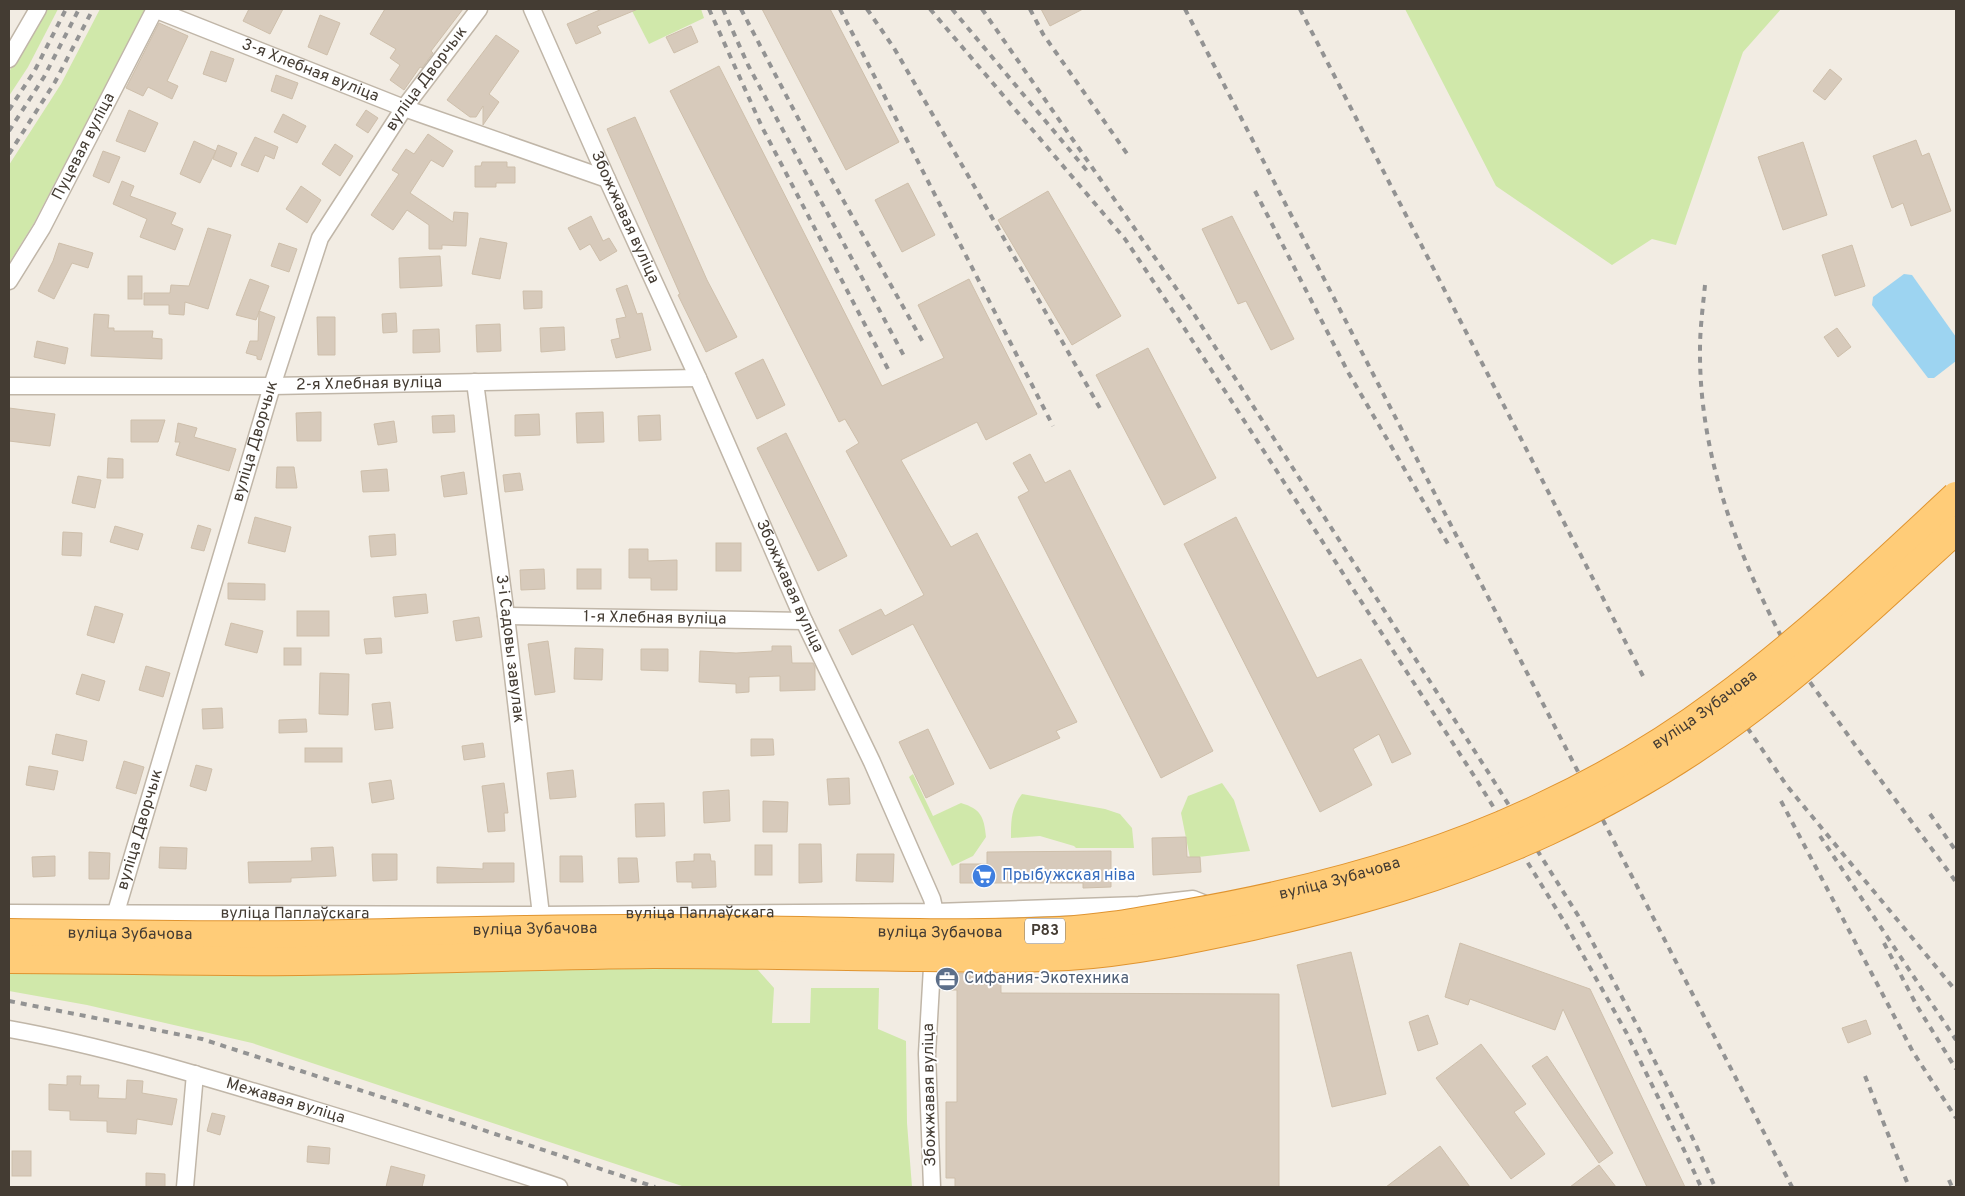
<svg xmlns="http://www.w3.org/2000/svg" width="1965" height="1196" font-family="Overpass,sans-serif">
<rect width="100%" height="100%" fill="#f2ece3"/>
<g fill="#d0e8aa">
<path d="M43,9H58L28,67L9,96V72Z"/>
<path d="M100,9H145L34,223L9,263V165L61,84Z"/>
<path d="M631,9H701L704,18L649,44Z"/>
<path d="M1405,9H1781L1743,52L1676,245L1652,239L1612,265L1496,186Z"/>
<path d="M913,774L933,816L961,803C981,809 984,817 986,837L973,856L952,866L909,777Z"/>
<path d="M1222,783L1234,800L1250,851L1190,858L1181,813L1188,796Z"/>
<path d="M1022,794L1105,809L1120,814L1132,828L1134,848H1076L1074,846L1040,836L1011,838C1011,821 1011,808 1022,794Z"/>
<path d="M727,935L774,988L772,1023H810L811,988H879L878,1029L906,1041L907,1123L912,1187H685L252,1043L87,1005L9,991V939Z"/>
</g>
<path fill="#9dd4f1" d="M1904,274L1912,275L1956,337V361L1934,378H1928L1872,305L1873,297Z"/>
<g fill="#d7cabb" stroke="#cebfab">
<path d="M249,9H283L270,34L243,21Z"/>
<path d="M385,9H463L431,51L433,53L422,68L420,67L404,90L390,80L400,65L390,58L396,49L370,34Z"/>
<path d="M602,9H638L597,26L601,33L576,44L567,24Z"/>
<path d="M762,9H830L899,142L846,170Z"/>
<path d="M1041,9H1083L1050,26Z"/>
<path d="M320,15L340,23L327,55L308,47Z"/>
<path d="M159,23L188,36L167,81L178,86L172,99L148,87L143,96L126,88Z"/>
<path d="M691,26L698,42L674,53L666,37Z"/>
<path d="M496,35L519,51L489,94L499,102L483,125V106L476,117H470L447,100Z"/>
<path d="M211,51L234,59L226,82L203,74Z"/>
<path d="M719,66L882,386L944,358L918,305L969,279L1037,414L986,440L977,422L901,460L951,547L977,533L1077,722L1056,731L1060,738L990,769L913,624L852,655L839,630L881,609L885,616L924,595L846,451L859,443L845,419L839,422L670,91Z"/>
<path d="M1830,69L1842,79L1825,100L1813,91Z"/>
<path d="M276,75L298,83L292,99L271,91Z"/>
<path d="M129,110L158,123L145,152L116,141Z"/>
<path d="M366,110L378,118L368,133L356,125Z"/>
<path d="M283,114L306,126L297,143L274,132Z"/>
<path d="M635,117L707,280L737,337L706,352L678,295L680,294L607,129Z"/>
<path d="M428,134L453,151L443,167L431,160L410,193L453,222L454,212L468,213L466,246L442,245V249H429V225L407,210L393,230L371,215L399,174L392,170L406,149L414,154Z"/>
<path d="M255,137L278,147L274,159L265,155L258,172L241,165Z"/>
<path d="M1916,140L1922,156L1929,153L1951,211L1911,226L1903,203L1892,208L1873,156Z"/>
<path d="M194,141L216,151L200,183L180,174Z"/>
<path d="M1803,142L1827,215L1783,230L1758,157Z"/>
<path d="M335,144L353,156L340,176L322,164Z"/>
<path d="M218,145L237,153L231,167L213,159Z"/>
<path d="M103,151L120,157L109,183L93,176Z"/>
<path d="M482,162H507V167H515V183H496V187H475V166H481Z"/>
<path d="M122,181L134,186L130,196L176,213L171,224L183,229L175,250L140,237L147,219L113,204Z"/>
<path d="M908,183L935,235L902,252L875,200Z"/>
<path d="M301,186L321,200L307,223L286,209Z"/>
<path d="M1048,191L1121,316L1072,345L998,220Z"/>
<path d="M591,216L603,241L609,238L617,251L600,261L590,244L580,250L568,228Z"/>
<path d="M1232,216L1294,339L1271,350L1246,301L1238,304L1202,229Z"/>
<path d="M208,228L231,235L208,309L185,302L184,315L169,314V305H144V293H170L171,285L189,286Z"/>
<path d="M480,238L507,243L500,279L472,274Z"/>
<path d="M59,243L93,253L88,268L72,263L54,299L38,291L53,261Z"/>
<path d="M279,243L297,249L289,272L271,266Z"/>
<path d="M1852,245L1865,286L1835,296L1822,255Z"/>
<path d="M440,256L442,286L400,288L399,258Z"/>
<rect x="128" y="276" width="14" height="23"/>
<path d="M250,279L269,286L256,320L236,315Z"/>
<path d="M627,285L637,314L642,313L651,350L616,358L611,340L620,338L616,319L626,317L616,289Z"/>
<path d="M523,291H542V308L524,309Z"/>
<path d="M259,311L275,317L261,360L257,359V356L246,353L250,341H258Z"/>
<path d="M396,313L397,332L383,333L382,314Z"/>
<path d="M94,314L109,315L108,328H114V331H153L152,338L162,339V359L91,356Z"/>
<path d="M317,317H335V355H318Z"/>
<path d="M500,324L501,351L477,352L476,325Z"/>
<path d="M564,327L565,350L541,352L540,328Z"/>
<path d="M1837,328L1851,347L1838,357L1824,337Z"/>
<path d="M439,329L440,352L413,353V330Z"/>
<path d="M37,341L68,348L65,364L34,357Z"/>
<path d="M1148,348L1216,478L1164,505L1096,375Z"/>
<path d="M763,359L785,405L757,419L735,373Z"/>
<path d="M9,408L55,414L50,446L9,441Z"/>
<path d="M321,412V441H297L296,413Z"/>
<path d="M603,412L604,442L577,443L576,413Z"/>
<path d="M539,414L540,435L515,436V415Z"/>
<path d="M454,415L455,432L433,433L432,416Z"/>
<path d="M660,415L661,440L639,441L638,416Z"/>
<path d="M131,420H165L158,442H131Z"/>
<path d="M394,421L397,442L378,445L374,424Z"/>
<path d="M178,423L197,428L194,437L236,449L229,471L176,455L180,442H175Z"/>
<path d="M786,433L847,556L818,571L757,448Z"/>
<path d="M1030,454L1045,483L1070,470L1213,751L1161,778L1018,497L1029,491L1013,463Z"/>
<path d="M108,458L123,459V478H107Z"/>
<path d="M277,467H294L297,488H276Z"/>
<path d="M387,469L389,491L363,492L361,471Z"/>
<path d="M464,472L467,494L444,497L441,476Z"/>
<path d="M520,473L523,490L505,492L503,475Z"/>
<path d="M78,476L101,480L95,508L72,503Z"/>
<path d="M255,517L291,527L285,552L248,543Z"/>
<path d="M1236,517L1317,678L1361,659L1411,754L1392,763L1379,734L1353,749L1372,785L1320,812L1184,544Z"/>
<path d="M198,525L211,529L204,551L191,548Z"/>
<path d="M115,526L143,534L138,550L110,542Z"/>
<path d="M63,532L82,533L81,556L62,555Z"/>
<path d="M395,534L396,555L371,557L369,536Z"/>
<rect x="716" y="543" width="25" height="28"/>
<path d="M629,549H648V561L677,560V590H651V578H629Z"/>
<path d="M544,569L545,589L521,590L520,570Z"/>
<rect x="577" y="569" width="24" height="20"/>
<path d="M228,583L265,584V600L228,599Z"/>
<path d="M426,594L428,613L395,617L393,597Z"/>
<path d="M95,606L123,614L114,643L87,635Z"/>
<rect x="297" y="611" width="32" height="25"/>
<path d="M479,617L482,637L456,641L453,621Z"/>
<path d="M231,623L263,631L257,653L225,645Z"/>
<path d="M381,638L382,653L366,654L364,639Z"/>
<path d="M548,641L555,692L535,695L528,644Z"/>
<path d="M772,646H791L792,663H813L815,667V690L780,691V676L749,677V692L736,693V684L699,682L700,651L736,653L772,651Z"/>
<rect x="284" y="648" width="17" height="17"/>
<path d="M575,648L603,649L602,680L574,679Z"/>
<path d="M641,649H668V671L641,670Z"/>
<path d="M146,666L170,673L163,697L139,690Z"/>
<path d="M320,673L349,674L348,715L319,714Z"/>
<path d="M82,674L105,681L99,701L76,694Z"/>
<path d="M390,702L393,728L375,730L372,704Z"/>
<path d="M222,708L223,728L203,729L202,709Z"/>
<path d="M306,719L307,732L279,733V720Z"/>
<path d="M928,729L954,784L926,798L899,742Z"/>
<path d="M56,734L87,741L83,761L52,754Z"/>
<path d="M751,739H773L774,755L751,756Z"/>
<path d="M483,743L485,757L464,760L462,746Z"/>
<rect x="305" y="748" width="37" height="14"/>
<path d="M124,761L144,767L136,794L116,788Z"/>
<path d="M196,765L212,769L206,791L190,786Z"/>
<path d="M29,766L58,771L54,790L26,785Z"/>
<path d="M573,770L576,797L550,799L547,773Z"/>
<path d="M849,778L850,804L829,805L827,779Z"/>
<path d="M391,780L394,799L372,803L369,783Z"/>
<path d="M504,783L508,813H504L505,831L488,832L482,786Z"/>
<path d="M729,790L730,821L704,823L703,792Z"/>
<path d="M763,801L788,802L787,832H763Z"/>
<path d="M664,803L665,836L636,837L635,804Z"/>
<path d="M1186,837L1187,857H1200L1201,872L1153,875L1152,838Z"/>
<path d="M799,844H821L822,882L799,883Z"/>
<rect x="755" y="845" width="17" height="30"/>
<path d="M160,847L187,848L186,869L159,868Z"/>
<path d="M333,847L336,876L291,878V882L249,883L248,862L312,861L311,848Z"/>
<path d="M1111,851V887L1083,888V883H960V864H987V852Z"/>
<path d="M89,852L110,853L109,879H89Z"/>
<path d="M372,854H397V880L373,881Z"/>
<path d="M694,854H710L711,861H715L716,887L692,888V882H677L676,862L694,861Z"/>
<path d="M857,854H894L893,882L856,881Z"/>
<path d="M55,856V876L33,877L32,857Z"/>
<path d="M560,856H582L583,882H560Z"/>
<path d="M618,858H637L639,882L619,883Z"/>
<path d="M483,863H514V882L437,883V867L483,869Z"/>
<path d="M1460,943L1590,989L1685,1187H1647L1563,1009L1555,1030L1470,999L1468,1005L1445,997Z"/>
<path d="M1351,952L1386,1094L1332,1107L1297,965Z"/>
<path d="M942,973L1001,974V993L1279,994V1187H955V1178H946V1102H957V990H942Z"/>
<path d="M1428,1015L1438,1044L1418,1051L1409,1022Z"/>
<path d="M1866,1020L1871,1034L1848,1043L1842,1028Z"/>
<path d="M1481,1044L1526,1104L1514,1112L1545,1154L1511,1179L1436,1078Z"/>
<path d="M1547,1056L1613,1153L1599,1163L1532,1066Z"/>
<path d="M67,1076H81L80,1085H99L98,1098L126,1099L127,1080L143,1081L142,1093L177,1099L172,1125L137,1119L136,1134L107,1132V1121L70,1120V1111L49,1110V1084L67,1085Z"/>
<path d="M212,1113L225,1116L220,1135L207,1131Z"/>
<path d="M308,1146L330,1148L329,1164L307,1162Z"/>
<path d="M1440,1146L1470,1187H1386Z"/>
<rect x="12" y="1151" width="19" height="25"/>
<path d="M1599,1165L1616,1187H1570Z"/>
<path d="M391,1166L425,1175L422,1187H386Z"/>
<path d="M146,1173L165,1174V1187H146Z"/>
</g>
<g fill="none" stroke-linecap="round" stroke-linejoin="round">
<g stroke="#c0b6a8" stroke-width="19">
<g id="minor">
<path id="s1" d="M154,9L404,108L607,179"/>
<path id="s2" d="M532,9L607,179L698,378L804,621L872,762L932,899L935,912V920"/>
<path d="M9,59L38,9"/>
<path id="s3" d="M9,281L42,228L155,9"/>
<path id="s4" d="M475,382L506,616L541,915"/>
<path id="s5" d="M9,386H272L698,378"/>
<path id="s6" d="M506,616L804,621"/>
<path id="s7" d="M116,912L272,386L320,238L404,108L479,9"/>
<path id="s8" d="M9,913L541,915L935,912L1139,905L1193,899L1203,903"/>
<path id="s9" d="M9,1029C109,1047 208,1078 305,1107C390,1133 475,1159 559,1187"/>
<path d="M185,1187L195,1074"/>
<path d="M932,1187L927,1054L933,950"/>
</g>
</g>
<use href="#minor" stroke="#fff" stroke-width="16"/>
<g stroke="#939393" stroke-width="4" stroke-dasharray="6 6" stroke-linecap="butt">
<path d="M709,9L762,127L888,369"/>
<path d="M723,9L748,65L904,356"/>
<path d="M741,9L810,141L924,344"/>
<path d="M840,9L1053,426"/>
<path d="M867,9L894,48L973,184L1101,410"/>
<path d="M930,9L1125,239L1179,320L1478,782L1565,923L1626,1032L1684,1150L1701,1187"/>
<path d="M952,9L1088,172"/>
<path d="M982,9L1192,311L1490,775L1579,917L1638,1027L1696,1145L1715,1187"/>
<path d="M1030,9L1043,34L1130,158"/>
<path d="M1185,9L1792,1187"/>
<path d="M1300,9L1644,678"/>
<path d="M9,110L35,70L66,9"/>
<path d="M9,131L44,77L79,9"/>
<path d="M9,154L55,82L93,9"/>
<path d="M1255,191L1348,372L1448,544"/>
<path d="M1705,285C1703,306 1700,328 1700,349C1699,450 1734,547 1781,636C1797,666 1818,693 1838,721C1876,775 1917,828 1956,882"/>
<path d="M1734,708L1787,786L1956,991"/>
<path d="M1781,801L1913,1052L1956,1118"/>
<path d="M1930,814L1956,851"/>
<path d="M1820,836L1956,1040"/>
<path d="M1884,943L1917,1006L1956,1069"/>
<path d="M9,1001L202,1039L468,1125L655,1187"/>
<path d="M1865,1076L1909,1187"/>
<path d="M1949,1180L1952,1187"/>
</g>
<g stroke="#e0942f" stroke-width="30" stroke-linecap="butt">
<g id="trunk-bridge">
<path id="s10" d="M9,933C106,934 203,936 300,935C418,933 536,928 654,929C789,929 925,937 1060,931C1102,929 1143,921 1184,914C1306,893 1429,861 1542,807C1604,778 1665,742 1720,701C1804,639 1880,567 1956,496"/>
<path d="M9,959C106,959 203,962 300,961C417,960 535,955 653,954C743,954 833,956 923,957C971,958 1020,959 1068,956C1130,952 1192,939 1252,926C1355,903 1453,875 1548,831C1614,800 1678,763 1736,720C1814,663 1884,595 1956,530"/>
</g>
</g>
<use href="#trunk-bridge" stroke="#ffcc78" stroke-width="28"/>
</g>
<defs>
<g id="supermarket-disc" transform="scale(1.25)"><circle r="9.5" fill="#3f7fe0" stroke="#fff"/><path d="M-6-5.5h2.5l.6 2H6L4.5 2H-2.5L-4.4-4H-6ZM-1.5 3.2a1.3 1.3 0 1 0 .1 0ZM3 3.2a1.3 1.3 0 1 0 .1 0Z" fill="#fff"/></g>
<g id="office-disc" transform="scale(1.25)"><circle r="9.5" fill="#5c6f8a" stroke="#fff"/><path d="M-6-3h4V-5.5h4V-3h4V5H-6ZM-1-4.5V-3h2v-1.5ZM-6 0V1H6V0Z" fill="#fff"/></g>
</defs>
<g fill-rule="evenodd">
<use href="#supermarket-disc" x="984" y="876"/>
<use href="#office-disc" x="947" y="979"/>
</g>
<g text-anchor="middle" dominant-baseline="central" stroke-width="4" stroke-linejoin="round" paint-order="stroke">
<rect fill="#fff" stroke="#7c7670" stroke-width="1" x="1025" y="918.5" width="40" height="25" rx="4"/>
<g font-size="15" font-weight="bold" fill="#443c33">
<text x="1045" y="931">Р83</text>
</g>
<g font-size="16" fill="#443c33" stroke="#fff">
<text stroke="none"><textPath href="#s1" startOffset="168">3-я Хлебная вуліца</textPath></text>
<text stroke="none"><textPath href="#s7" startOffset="896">вуліца Дворчык</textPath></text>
<text stroke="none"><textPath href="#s3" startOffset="154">Пуцевая вуліца</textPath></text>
<text stroke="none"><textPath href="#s2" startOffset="228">Збожжавая вуліца</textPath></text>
<text stroke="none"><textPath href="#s5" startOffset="360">2-я Хлебная вуліца</textPath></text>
<text stroke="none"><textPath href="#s7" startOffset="491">вуліца Дворчык</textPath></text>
<text stroke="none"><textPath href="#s2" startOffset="632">Збожжавая вуліца</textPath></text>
<text stroke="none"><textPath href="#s6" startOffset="149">1-я Хлебная вуліца</textPath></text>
<text stroke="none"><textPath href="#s4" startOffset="269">3-і Садовы завулак</textPath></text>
<text stroke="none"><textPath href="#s10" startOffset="1741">вуліца Зубачова</textPath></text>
<text stroke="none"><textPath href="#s7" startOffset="86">вуліца Дворчык</textPath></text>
<text stroke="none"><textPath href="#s10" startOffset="1336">вуліца Зубачова</textPath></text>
<text stroke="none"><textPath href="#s8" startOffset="691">вуліца Паплаўскага</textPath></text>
<text stroke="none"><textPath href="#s8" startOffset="286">вуліца Паплаўскага</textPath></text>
<text stroke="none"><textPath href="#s10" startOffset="526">вуліца Зубачова</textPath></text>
<text stroke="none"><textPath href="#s10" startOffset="931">вуліца Зубачова</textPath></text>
<text stroke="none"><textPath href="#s10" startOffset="121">вуліца Зубачова</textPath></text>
<text transform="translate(930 1095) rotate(-91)">Збожжавая вуліца</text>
<text stroke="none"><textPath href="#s9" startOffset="286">Межавая вуліца</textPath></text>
</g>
<g font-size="16" fill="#366cbe" stroke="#fff" text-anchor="start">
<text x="1002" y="876">Прыбужская ніва</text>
</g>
<g font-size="16" fill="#4e5e75" stroke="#fff" text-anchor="start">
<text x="964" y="979">Сифания-Экотехника</text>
</g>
</g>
<rect width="1965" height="1196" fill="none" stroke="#443c33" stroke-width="20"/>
</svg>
